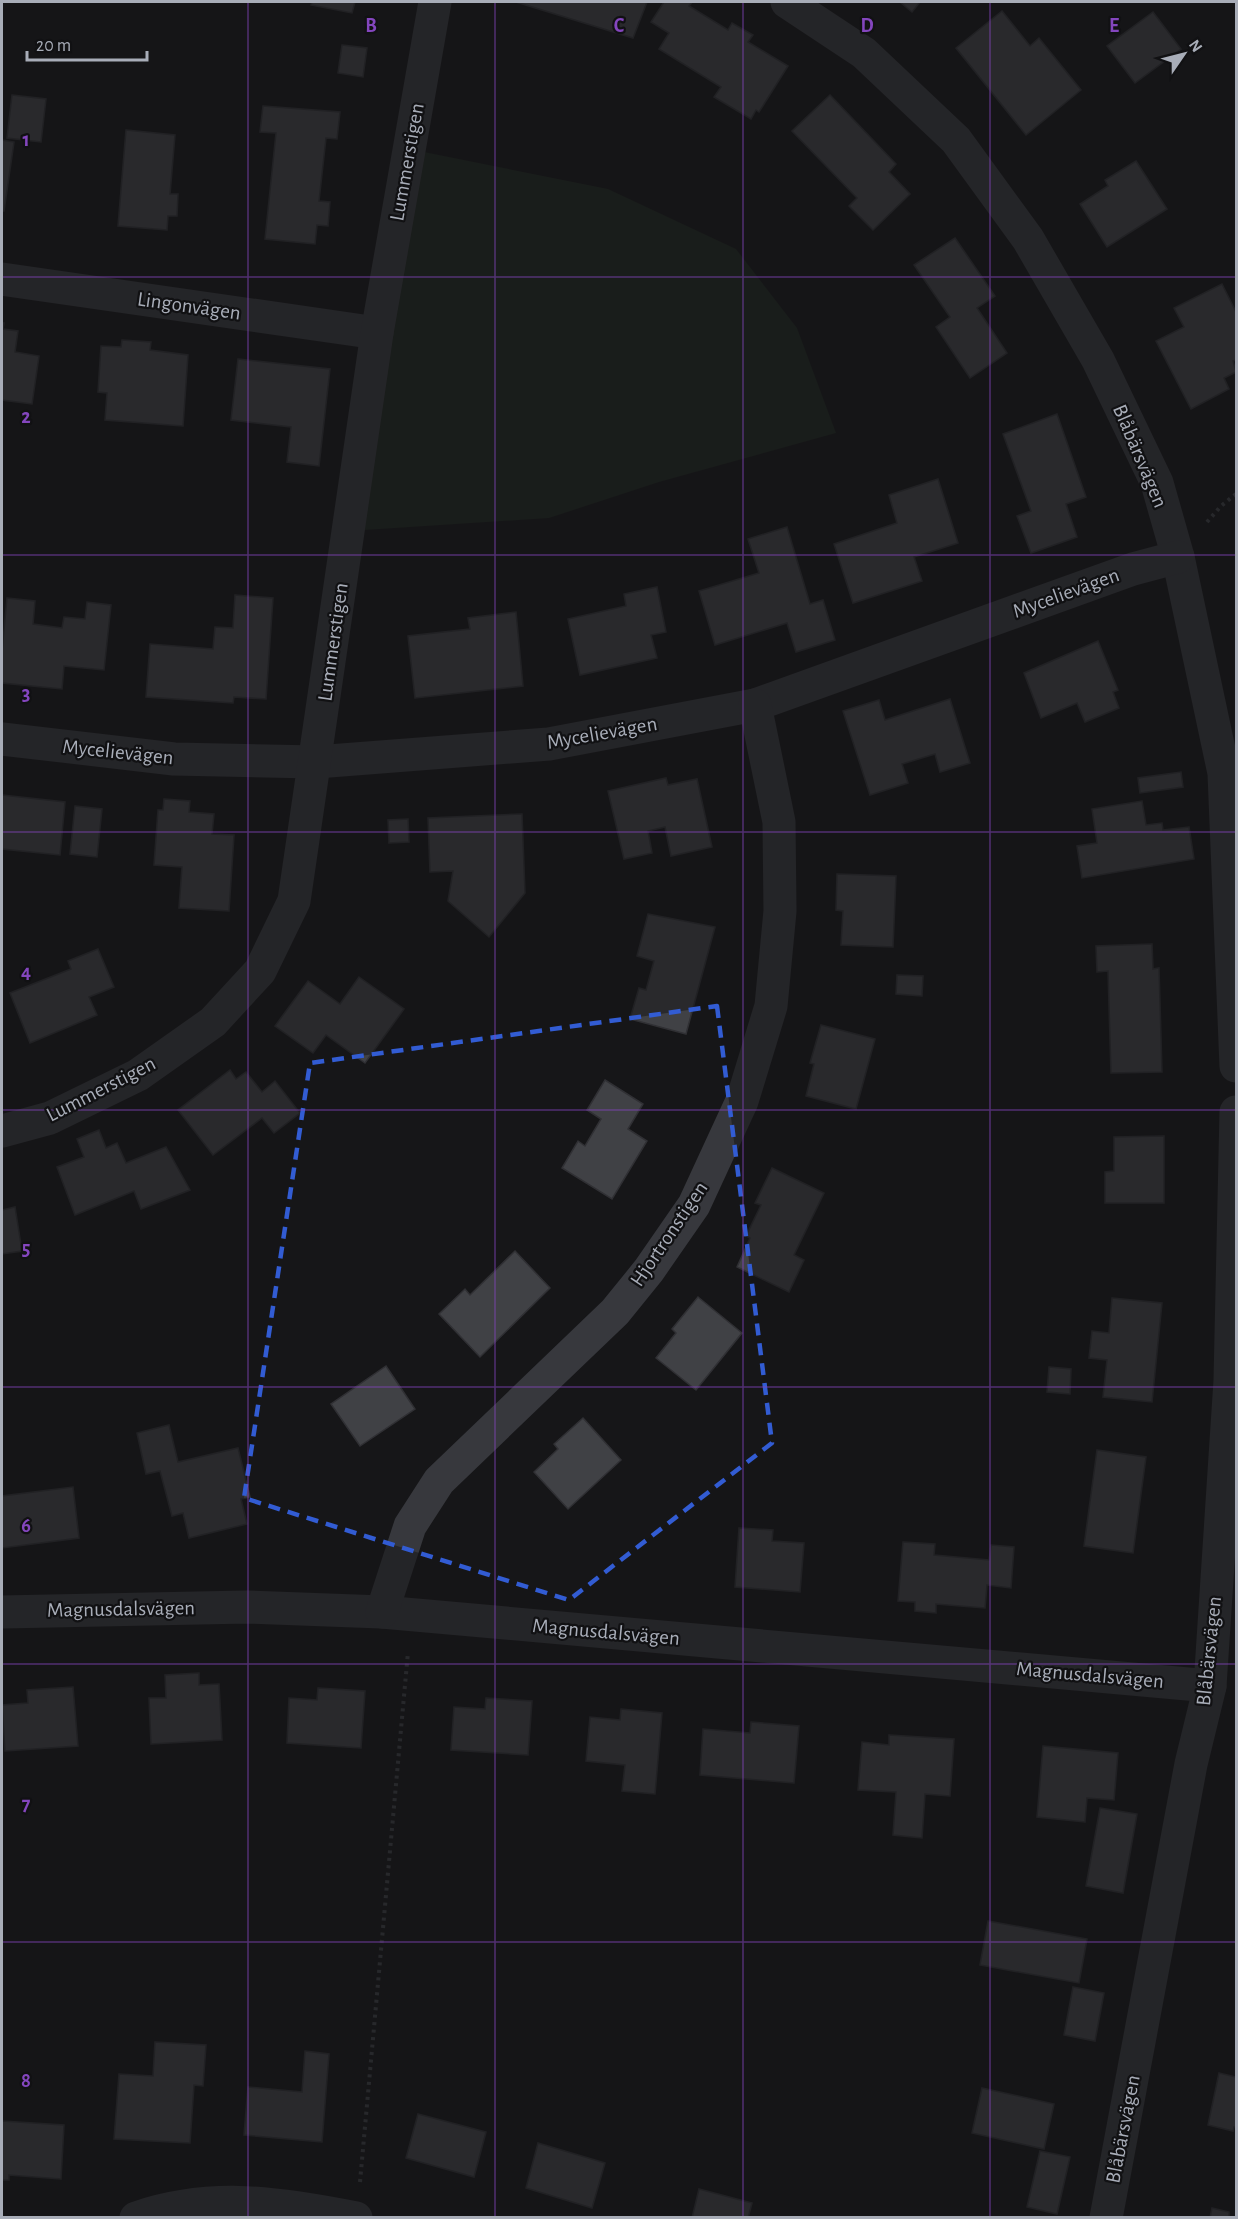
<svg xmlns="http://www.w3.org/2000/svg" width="1238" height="2219" font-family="'Alegreya Sans',sans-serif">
<rect width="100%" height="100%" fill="#161618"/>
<path fill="#1e261f" d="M409,149L608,189L736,249L797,328L836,433L659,482L549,518L349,531Z"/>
<g fill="#404145" stroke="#303034" stroke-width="1.5">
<path d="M312,2H355L352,13L311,5Z"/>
<path d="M516,2H647L633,38Z"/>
<path d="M664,2H692L689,6L728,30L732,23L753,35L748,42L788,66L759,112L756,110L751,119L714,97L721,87L659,49L669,33L651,22Z"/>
<path d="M900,2H920L912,12Z"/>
<path d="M1002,11L1030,46L1039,38L1081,90L1026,135L956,48Z"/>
<path d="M1153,12L1181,49L1135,83L1107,46Z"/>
<path d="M342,45L367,48L363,77L338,73Z"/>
<path d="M12,95L46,99L41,142L7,138Z"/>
<path d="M830,95L896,164L889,172L910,194L873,230L849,206L857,198L792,131Z"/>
<path d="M263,106L340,112L337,139L326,138L319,201L330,202L328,226L317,225L315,244L265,239L276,133L260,132Z"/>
<path d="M126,130L175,135L170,194H178L177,216H168L167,230L118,226Z"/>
<path d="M2,140L14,142L4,211H2Z"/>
<path d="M1136,161L1167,209L1107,247L1080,204L1108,186L1105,180Z"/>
<path d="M955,238L995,296L977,308L1007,353L970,378L936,327L950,317L914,265Z"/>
<path d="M1222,284L1236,312V360L1233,361L1236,372L1224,378L1229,389L1191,409L1156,341L1184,327L1174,308Z"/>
<path d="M2,323H4L3,329L18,331L15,352L39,356L32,404L2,400Z"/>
<path d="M122,340L151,342L150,350L188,355L183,426L105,420L107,393L98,392L101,346L121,347Z"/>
<path d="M238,359L330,369L319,466L287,462L291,427L231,420Z"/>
<path d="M1057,414L1086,497L1066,504L1077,537L1031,553L1017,516L1031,511L1003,434Z"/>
<path d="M938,479L958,543L914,557L922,581L853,603L834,544L897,523L889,495Z"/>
<path d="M787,527L810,604L823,600L835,640L796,652L787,623L715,645L699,591L759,573L748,539Z"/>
<path d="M657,587L666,632L651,635L657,658L580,675L568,619L626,606L624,594Z"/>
<path d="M235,595L273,598L266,699L234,697L233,703L146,697L150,644L213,649L215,627L233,628Z"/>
<path d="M7,598L35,601L33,624L62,628L64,617L85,619L87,602L111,605L104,670L64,666L62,689L2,683V651Z"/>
<path d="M516,612L523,686L415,698L408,636L470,629L468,618Z"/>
<path d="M1098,641L1118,690L1113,692L1119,708L1085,722L1077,703L1041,718L1024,673Z"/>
<path d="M950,699L970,763L940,772L935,754L902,764L908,783L870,795L843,711L879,700L885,720Z"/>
<path d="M1181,772L1183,787L1140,793L1138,778Z"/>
<path d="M666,778L668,785L697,779L712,847L671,856L665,827L648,831L652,853L624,859L608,791Z"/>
<path d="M2,795L65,802L60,855L2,849Z"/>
<path d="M164,799L190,801L189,812L214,814L212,834L234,835L229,911L179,908L182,867L154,865L158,810H163Z"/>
<path d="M1142,801L1146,825L1162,823L1163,830L1189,827L1194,859L1082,878L1077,846L1097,843L1092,809Z"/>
<path d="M75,806L102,809L97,857L70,854Z"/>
<path d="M522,814L525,893L489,937L448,901L453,871L430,872L428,818Z"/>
<path d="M408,819L409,842L389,843L388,820Z"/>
<path d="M837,874L896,876L893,947L841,945L843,911L836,910Z"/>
<path d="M648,914L715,927L686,1034L630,1019L639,988L646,990L654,961L637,956Z"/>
<path d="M1152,944L1153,969L1159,968L1162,1072L1111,1073L1108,971L1097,972L1096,946Z"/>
<path d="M98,949L114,987L89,997L97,1015L30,1043L10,993L71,969L68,961Z"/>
<path d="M897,975L923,976L922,996L896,994Z"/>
<path d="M359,977L404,1009L365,1063L326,1035L313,1053L275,1026L308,981L340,1004Z"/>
<path d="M821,1025L875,1039L856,1109L806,1096L814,1064L810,1063Z"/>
<path d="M230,1070L236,1079L246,1072L262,1092L275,1081L300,1113L274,1133L262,1118L213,1155L178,1110Z"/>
<path d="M605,1080L643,1104L628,1129L647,1141L612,1199L562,1168L578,1141L585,1146L601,1119L587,1110Z"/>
<path d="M99,1130L106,1148L117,1143L126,1163L166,1147L190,1190L141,1209L134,1191L75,1215L57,1167L84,1157L77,1139Z"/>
<path d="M1164,1136V1203H1105V1172L1114,1171V1137Z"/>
<path d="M772,1168L824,1193L794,1255L804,1260L789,1292L737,1267L750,1238L746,1236L761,1205L755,1203Z"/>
<path d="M15,1207L22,1251L2,1254V1210Z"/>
<path d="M515,1251L550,1288L480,1357L439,1314L465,1289L470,1295Z"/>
<path d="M698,1297L742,1333L696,1390L656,1358L676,1333L672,1329Z"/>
<path d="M1112,1298L1162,1303L1152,1402L1103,1397L1107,1360L1089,1358L1092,1331L1109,1333Z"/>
<path d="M386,1366L415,1409L360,1446L331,1404Z"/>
<path d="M1049,1367L1071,1369L1070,1394L1047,1392Z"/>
<path d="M583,1418L621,1460L568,1509L534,1472L558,1449L554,1444Z"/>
<path d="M169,1425L178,1462L238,1448L250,1497L241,1499L247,1524L189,1538L183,1513L172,1516L160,1471L146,1474L137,1433Z"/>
<path d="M1097,1450L1146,1457L1133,1553L1084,1546Z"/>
<path d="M73,1487L79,1538L2,1548V1496Z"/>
<path d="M739,1528L773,1530L772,1541L804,1543L800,1592L735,1587Z"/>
<path d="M903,1542L935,1544L934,1555L989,1560L991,1545L1014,1547L1011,1588L987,1585L985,1608L936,1604V1613L915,1611V1602L898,1601Z"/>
<path d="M199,1673V1685L219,1684L222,1740L151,1744L149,1698H166L165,1675Z"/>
<path d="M73,1687L78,1746L5,1751L2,1705L28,1703L27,1690Z"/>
<path d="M318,1688L365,1691L361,1748L287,1743L289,1698L317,1700Z"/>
<path d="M486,1698L532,1701L528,1755L451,1750L454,1707L485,1709Z"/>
<path d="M621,1709L662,1713L655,1794L622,1791L625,1765L586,1761L590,1717L620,1720Z"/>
<path d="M751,1722L799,1726L794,1783L700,1775L703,1729L750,1733Z"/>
<path d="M889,1735L954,1739L950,1796L925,1794L922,1838L893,1835L896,1792L858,1790L862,1742L889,1745Z"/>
<path d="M1043,1746L1118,1753L1114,1800L1087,1798L1085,1822L1037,1817Z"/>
<path d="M1100,1808L1137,1814L1123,1893L1086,1886Z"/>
<path d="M988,1921L1087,1939L1079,1983L980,1965Z"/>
<path d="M1073,1987L1104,1993L1095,2041L1064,2035Z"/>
<path d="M155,2042L206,2045L203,2086L194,2085L190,2143L114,2139L119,2074L153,2076Z"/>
<path d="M305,2051L329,2054L322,2142L244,2135L248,2087L302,2092Z"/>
<path d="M1219,2073L1236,2077V2127H1234L1233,2131L1208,2125Z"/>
<path d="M982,2088L1054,2104L1044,2149L972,2133Z"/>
<path d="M418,2114L486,2132L474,2177L406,2158Z"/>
<path d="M2,2121L64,2125L61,2179L9,2175V2180H2Z"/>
<path d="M538,2143L605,2163L592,2208L526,2188Z"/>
<path d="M1040,2151L1070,2157L1057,2214L1027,2207Z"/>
<path d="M699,2189L752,2203L748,2218H692Z"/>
<path d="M1212,2208L1229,2212V2218H1210Z"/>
</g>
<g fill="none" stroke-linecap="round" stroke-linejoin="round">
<g stroke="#3d3f44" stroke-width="4" stroke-dasharray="3 4.5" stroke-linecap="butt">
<path d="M1207,522L1221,506L1236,494"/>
<path d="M360,2182L408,1652"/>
</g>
<g stroke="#37383d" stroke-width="33">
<path d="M787,2L864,53L956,140L1028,239L1098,360L1157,483L1178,557L1224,773L1236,1066"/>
<path d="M2,279L377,333"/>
<path d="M2,739L174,759L316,762L549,744L755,705L1133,569L1178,557"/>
<path d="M2,1131L50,1118L138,1075L213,1022L260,971L294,901L377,333L435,2"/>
<path d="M2,1612L247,1607L382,1612L1210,1686"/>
<path d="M382,1612L410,1526L439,1481L615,1312L649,1270L694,1205L742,1101L771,1006L780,911L779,822L755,705"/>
<path d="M136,2218C211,2192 280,2203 356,2218"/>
<path d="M1106,2218L1191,1764L1210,1686L1230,1381L1236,1112"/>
</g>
</g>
<path d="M0 0H1238V2219H0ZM717,1006L772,1443L569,1600L244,1498L310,1063Z" fill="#161618" fill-opacity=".55" fill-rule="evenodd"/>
<path fill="none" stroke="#325cd3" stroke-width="4.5" stroke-dasharray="12 8" stroke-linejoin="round" d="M717,1006L772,1443L569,1600L244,1498L310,1063Z"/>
<path fill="none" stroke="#8446be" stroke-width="1.5" stroke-opacity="0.55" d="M248,2V2218M495,2V2218M743,2V2218M990,2V2218M2,277H1236M2,555H1236M2,832H1236M2,1110H1236M2,1387H1236M2,1664H1236M2,1942H1236"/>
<g text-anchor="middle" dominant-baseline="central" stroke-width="4.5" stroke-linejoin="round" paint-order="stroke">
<g font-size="21" fill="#a8adb8" stroke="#111113">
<text transform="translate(407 162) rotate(-80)">Lummerstigen</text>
<text transform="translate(189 306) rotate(8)">Lingonvägen</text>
<text transform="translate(1140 456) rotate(67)">Blåbärsvägen</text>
<text transform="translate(1066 593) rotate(-20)">Mycelievägen</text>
<text transform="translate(333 642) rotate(-82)">Lummerstigen</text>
<text transform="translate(602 733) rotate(-10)">Mycelievägen</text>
<text transform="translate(118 752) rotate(6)">Mycelievägen</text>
<text transform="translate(101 1089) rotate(-27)">Lummerstigen</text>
<text transform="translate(669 1234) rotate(-56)">Hjortronstigen</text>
<text transform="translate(121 1609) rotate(-1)">Magnusdalsvägen</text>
<text transform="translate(606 1632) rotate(5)">Magnusdalsvägen</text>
<text transform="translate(1209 1651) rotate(-84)">Blåbärsvägen</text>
<text transform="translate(1090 1675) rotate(5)">Magnusdalsvägen</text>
<text transform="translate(1123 2129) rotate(-79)">Blåbärsvägen</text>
</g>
</g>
<g font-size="20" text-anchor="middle" font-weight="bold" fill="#8446be" stroke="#111113" stroke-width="4.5" stroke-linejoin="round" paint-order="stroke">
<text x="371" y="32">B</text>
<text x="619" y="32">C</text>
<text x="867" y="32">D</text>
<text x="1114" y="32">E</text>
<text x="26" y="146">1</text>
<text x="26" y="423">2</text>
<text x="26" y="700">3</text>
<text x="26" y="978">4</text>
<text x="26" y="1255">5</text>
<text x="26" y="1532">6</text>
<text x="26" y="1810">7</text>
<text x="26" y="2087">8</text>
</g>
<rect width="1238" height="2219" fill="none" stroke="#a8adb8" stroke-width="6"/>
<g transform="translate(1184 54) rotate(55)" stroke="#111113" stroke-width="4.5" paint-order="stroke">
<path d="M0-4.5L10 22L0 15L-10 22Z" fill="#a8adb8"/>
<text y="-9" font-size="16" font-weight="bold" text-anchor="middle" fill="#a8adb8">N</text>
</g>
<path d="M27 51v9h120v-9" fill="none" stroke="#a8adb8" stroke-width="3"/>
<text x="36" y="51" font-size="18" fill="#a8adb8" stroke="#111113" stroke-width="4.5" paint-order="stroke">20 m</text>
</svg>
